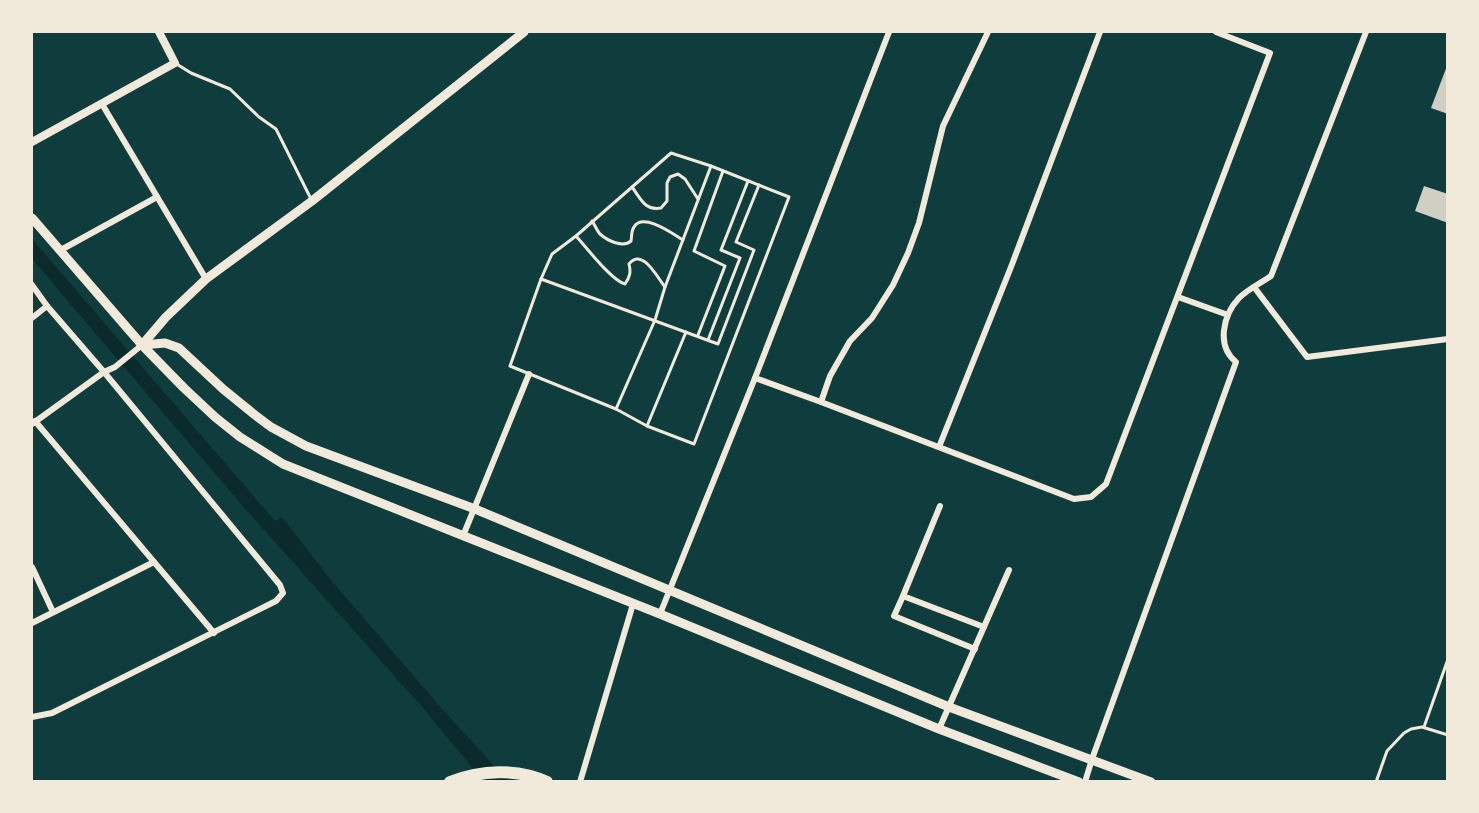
<svg xmlns="http://www.w3.org/2000/svg" width="1479" height="813" font-family="Signika,sans-serif">
<rect width="100%" height="100%" fill="#0f3d3e"/>
<path fill="#0a2a2b" d="M32,239L275,521L282,517L330,579L443,710L508,781H483L423,708L241,504L32,259Z"/>
<g fill="#cfcfc3">
<path d="M1447,66H1448V114L1431,108Z"/>
<path d="M1424,186L1448,194V223L1415,211Z"/>
</g>
<g fill="none" stroke-linecap="round" stroke-linejoin="round">
<g stroke="#f1e9da" stroke-width="3">
<path d="M175,63L191,73L230,89L259,117L276,129L311,199"/>
<path d="M671,153L711,166L789,197L694,444L647,426L616,409L510,366L541,279L552,254L576,236Z"/>
<path d="M632,187C641,199 645,211 661,208L667,201V183L670,177L678,174L685,179L698,199"/>
<path d="M592,221C595,225 597,231 600,234C608,241 623,248 631,241C632,236 631,231 634,227C643,212 673,234 683,240"/>
<path d="M576,236C586,247 612,281 625,284C630,277 631,272 629,264C642,247 657,277 665,287"/>
<path d="M541,279L718,344L754,250L736,242L759,185"/>
<path d="M698,335L725,266L694,251L723,171"/>
<path d="M708,340L740,258L721,250L748,181"/>
<path d="M616,409L655,320L665,287L711,166"/>
<path d="M647,426L686,332"/>
<path d="M1424,727L1448,659"/>
<path d="M1376,782L1387,751L1404,733L1411,729L1422,727L1448,735"/>
</g>
<g stroke="#f1e9da" stroke-width="6">
<path d="M988,32L943,126L919,223L908,253L893,285L872,318L850,341L830,376L821,402L1074,499L1091,497L1106,484L1270,53L1216,32"/>
<path d="M102,104L206,279"/>
<path d="M59,251L157,197"/>
<path d="M32,285L47,306L104,372L280,585L283,593L276,601L52,713L32,717"/>
<path d="M1254,287L1307,357L1448,339"/>
<path d="M1178,297L1228,315"/>
<path d="M32,318L47,306"/>
<path d="M755,378L821,402"/>
<path d="M35,421L214,633"/>
<path d="M32,424L104,372L115,367L142,345"/>
<path d="M939,447L1011,267L1100,32"/>
<path d="M940,506L903,596L894,616L975,649"/>
<path d="M463,536L529,374"/>
<path d="M32,567L53,612"/>
<path d="M903,596L984,627"/>
<path d="M660,614L755,378L889,32"/>
<path d="M32,623L154,562"/>
<path d="M939,729L1009,570"/>
<path d="M580,782L633,604"/>
<path d="M1085,782L1092,759L1236,362C1216,346 1223,315 1239,298C1248,289 1261,283 1271,276L1366,32"/>
</g>
<path stroke="#f1e9da" stroke-width="8" d="M32,142L175,63L159,32"/>
<g stroke="#f1e9da" stroke-width="9">
<path d="M32,218L142,345L184,388L215,417L240,437L283,464L660,614L939,729L1079,782"/>
<path d="M142,345L165,343L179,348L223,389L255,415L271,427L306,446L475,509L949,707L1151,782"/>
<path d="M142,345L166,317L206,279L312,201L524,32"/>
</g>
<path stroke="#f1e9da" stroke-width="12" d="M450,782C481,770 517,768 547,782"/>
</g>
<rect width="1479" height="813" fill="none" stroke="#f1e9da" stroke-width="66"/>
</svg>
